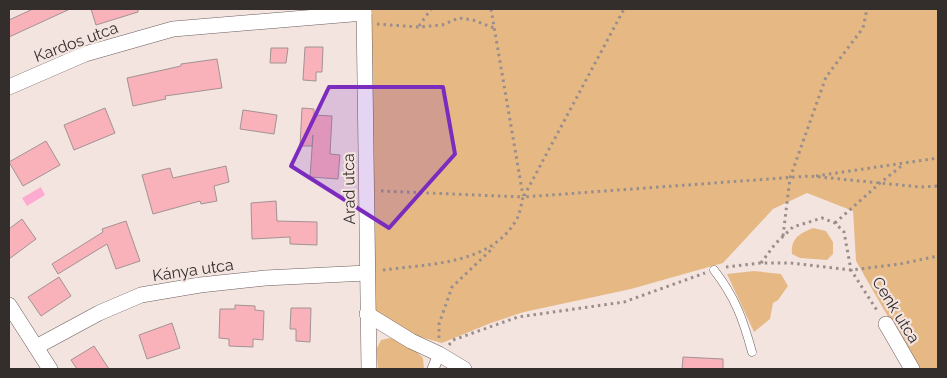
<svg xmlns="http://www.w3.org/2000/svg" width="947" height="378" font-family="Raleway,sans-serif">
<rect width="100%" height="100%" fill="#f4e4e0"/>
<g fill="#e6b984">
<path d="M372,9H938V369H918L856,261L853,211L807,193L773,209L723,263L631,289L524,312L491,323L442,343L417,336L373,309Z"/>
<path d="M813,228L826,231L833,242V254L827,260L800,258L792,254C790,239 800,233 813,228Z"/>
<path d="M754,271L781,274L788,286L778,300L773,303L770,319L754,332L727,274Z"/>
<path d="M390,338L408,344L423,358L424,369H378L376,350L381,340Z"/>
</g>
<path fill="#fdabd0" d="M41,187L45,195L27,206L22,198Z"/>
<g fill="#f9b1ba" stroke="#a29394">
<path d="M33,9H70L9,37V20Z"/>
<path d="M91,9H138V12L96,25Z"/>
<path d="M305,47H323L322,72H316V81L303,80Z"/>
<path d="M271,48H288L286,63H270Z"/>
<path d="M217,59L222,88L165,96L166,99L133,106L127,78L181,66V64Z"/>
<path d="M105,108L115,133L74,150L64,125Z"/>
<path d="M302,108L314,109V115L332,116L330,154L340,155L338,179L310,177L313,135L312,146H300Z"/>
<path d="M243,110L277,115L274,134L240,129Z"/>
<path d="M46,141L60,165L23,186L9,162Z"/>
<path d="M226,166L229,182L214,186L217,201L201,204L200,201L153,214L142,175L170,168L173,178Z"/>
<path d="M276,201L277,221L317,222V245L290,244V237L252,239L251,203Z"/>
<path d="M22,219L36,239L9,259V229Z"/>
<path d="M126,221L140,261L116,269L107,244L58,274L52,264L103,232L102,229Z"/>
<path d="M59,277L71,296L41,316L28,297Z"/>
<path d="M235,305L255,306V310L264,311L263,340L253,339V347L229,346V339L219,338L220,309H235Z"/>
<path d="M291,308H311L310,342L296,341V329H290Z"/>
<path d="M172,323L180,348L147,359L139,335Z"/>
<path d="M94,346L109,369H77L71,360Z"/>
<path d="M683,357L723,359V369H682Z"/>
</g>
<g fill="none" stroke-linecap="round" stroke-linejoin="round">
<g stroke="#6c5e5c" stroke-width="9">
<path id="service" d="M714,270C735,297 743,319 752,352"/>
</g>
<g stroke="#6c5e5c" stroke-width="12">
<path id="pedestrian" d="M433,369L439,354"/>
</g>
<g stroke="#6c5e5c" stroke-width="16">
<g id="minor">
<path d="M364,9L369,369"/>
<path d="M9,87L85,54L173,29L364,13"/>
<path d="M9,305L50,369"/>
<path d="M367,314L411,341L439,354L464,369"/>
<path d="M886,324L912,369"/>
<path d="M36,347L99,313L141,295L200,285L265,278L367,273"/>
</g>
</g>
<g stroke="#998e8b" stroke-width="3" stroke-dasharray="2.5 4" stroke-linecap="butt">
<path d="M491,9L523,196"/>
<path d="M377,24L418,27L442,25L459,18L473,20L494,28"/>
<path d="M419,26L431,9"/>
<path d="M816,176L938,158"/>
<path d="M381,191L523,197"/>
<path d="M524,196L624,9"/>
<path d="M835,223L880,183L904,164"/>
<path d="M783,236L790,178L826,77L863,28L867,9"/>
<path d="M761,263L775,244L793,227L822,218L835,223L844,232L851,270L878,312"/>
<path d="M726,267L760,263H790L851,270L900,264L938,256"/>
<path d="M383,270C427,264 489,265 515,222C520,215 521,205 523,197L810,176L920,187L938,186"/>
<path d="M439,338V324L452,287L494,247"/>
<path d="M449,345L453,340L518,317L624,302L705,273"/>
</g>
<use href="#service" stroke="#fff" stroke-width="8"/>
<use href="#pedestrian" stroke="#fff" stroke-width="11"/>
<use href="#minor" stroke="#fff" stroke-width="15"/>
</g>
<path fill="#7b2cbf" fill-opacity="0.2" stroke="#7b2cbf" stroke-width="4" stroke-linejoin="round" d="M329,87H443L455,154L389,228L291,166Z"/>
<g text-anchor="middle" dominant-baseline="central" stroke-width="4.5" stroke-linejoin="round" paint-order="stroke">
<g font-size="16" fill="#332d2c" stroke="#f4e4e0">
<text transform="translate(76 42) rotate(-20)">Kardos utca</text>
<text transform="translate(349 189) rotate(-91)">Arad utca</text>
<text transform="translate(193 270) rotate(-8)">Kánya utca</text>
<text transform="translate(896 310) rotate(58)">Cenk utca</text>
</g>
</g>
<rect width="947" height="378" fill="none" stroke="#332d2c" stroke-width="20"/>
</svg>
